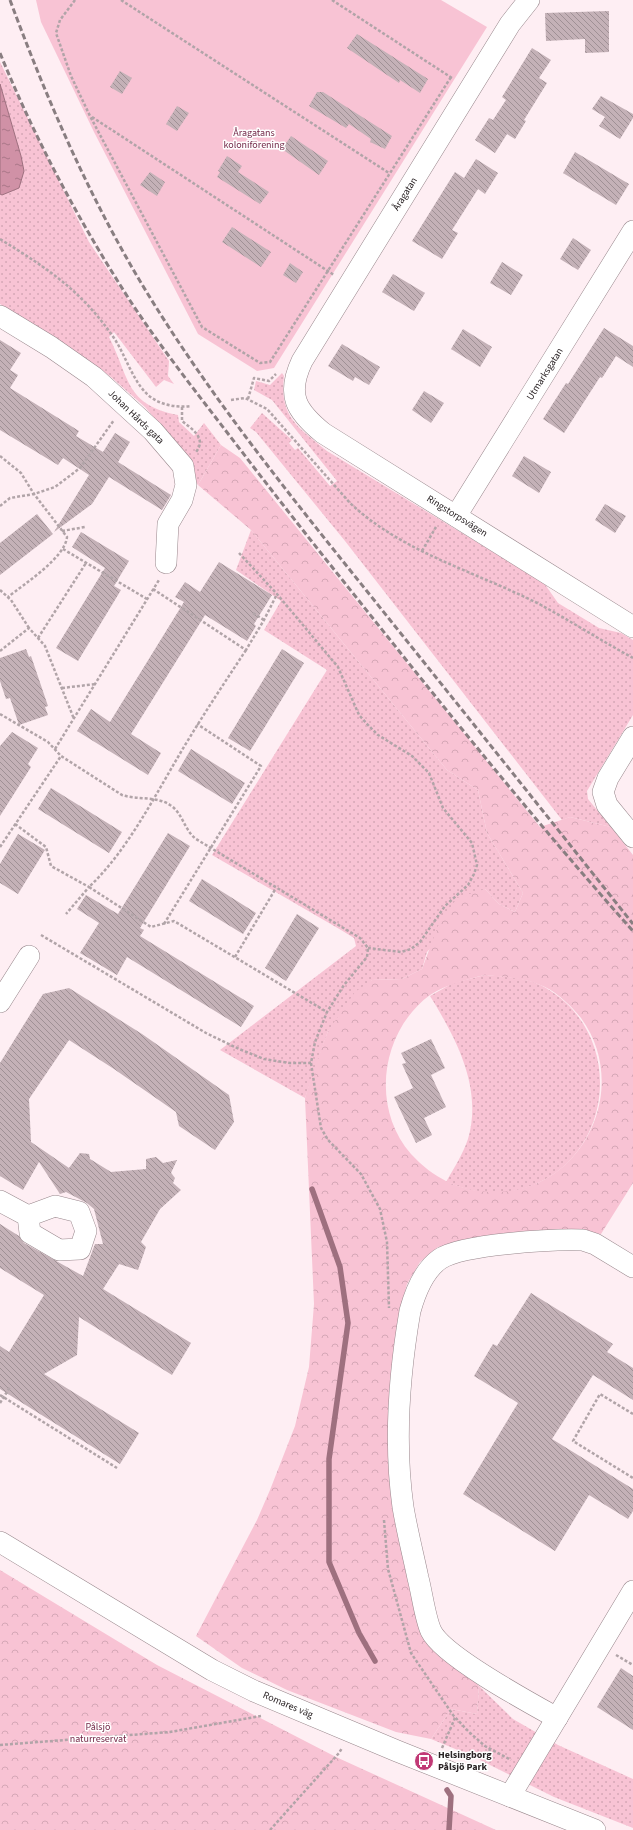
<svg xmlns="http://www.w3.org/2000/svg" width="633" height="1830" font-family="'Source Sans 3',sans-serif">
<defs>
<pattern id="grass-dots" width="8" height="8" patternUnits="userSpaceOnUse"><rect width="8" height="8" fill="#f8c3d4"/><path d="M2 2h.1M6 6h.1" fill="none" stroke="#d5a7b6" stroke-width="1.8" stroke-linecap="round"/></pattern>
<pattern id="forest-crowns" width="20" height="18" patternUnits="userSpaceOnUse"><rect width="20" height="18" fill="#f8c3d4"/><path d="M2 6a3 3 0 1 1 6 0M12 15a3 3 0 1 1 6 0" fill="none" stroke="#d5a7b6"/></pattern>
<pattern id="water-ripples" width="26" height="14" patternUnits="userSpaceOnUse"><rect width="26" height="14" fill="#d091a6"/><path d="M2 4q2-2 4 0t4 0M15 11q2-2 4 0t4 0" fill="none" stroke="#a97687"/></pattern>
<pattern id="building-back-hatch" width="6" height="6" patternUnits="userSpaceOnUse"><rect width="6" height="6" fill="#c4b1b7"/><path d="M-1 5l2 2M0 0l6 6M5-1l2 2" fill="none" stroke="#9f9095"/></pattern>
</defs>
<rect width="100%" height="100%" fill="#feeef3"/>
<g fill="url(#grass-dots)">
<path d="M0,62L89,242L169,361L168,376L174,384L164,380L156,387L114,332L109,337C130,378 125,405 178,415L179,422L194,436L204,423L221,445L198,485L195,482L184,453L145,407L111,377L61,342L0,304Z"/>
<path d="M282,373L284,376C279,417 298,427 327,451L544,583L558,603L599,628L621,633L633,640V715L587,791L588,799L611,827L570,817L562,820L345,541L256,432L250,428L262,413L292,440L289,443L295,450L298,448L330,486L337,481L272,400L254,390L256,381L270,385Z"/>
<path d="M251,530L447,770L478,790L487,833L523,893L515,912L499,904L485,889L427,952L422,969L402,979L372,980L328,1031L305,1098L220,1050L356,946L354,938L341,930L212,855L327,670L264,630L281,601L236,570Z"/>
<path d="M485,975C506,977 527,977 546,988C633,1039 611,1176 508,1192C486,1196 465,1189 446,1182C454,1168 463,1154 468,1139C483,1088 456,1038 430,996L453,983Z"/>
<path d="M479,1686L513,1719L558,1745L633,1779V1828L554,1797L470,1755L431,1739L451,1709L477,1714Z"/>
</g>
<g fill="url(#forest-crowns)" fill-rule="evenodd">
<path d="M221,445L240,458L540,827L570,817L611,827L633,855V1183L601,1234L570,1230L471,1239L438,1247L420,1262L407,1284L400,1310L411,1585L462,1670L479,1686L477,1714L451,1709L431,1739L396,1732L287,1690L242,1668L196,1636L257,1520L270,1490L295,1426L309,1367L314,1304L305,1098L313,1072L328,1031L355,992L372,980L402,979L422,969L438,926L457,898L485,889L499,904L515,912L523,893L487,833L478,790L447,770L251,530L198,485ZM485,975C506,977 525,978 545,987C559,994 571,1006 581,1018C633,1089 581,1195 492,1192C459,1191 433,1178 411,1154C370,1107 381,1031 430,995C447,984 465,980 485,975Z"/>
<path d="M0,1570L157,1665L336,1757L496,1830H0Z"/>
</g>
<path fill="#f8c3d4" d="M36,0H441L487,27L274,368L257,371L198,334L94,132L41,22Z"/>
<path fill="url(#water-ripples)" stroke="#9e707f" d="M0,84L21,156L24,171L19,188L2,195L0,194Z"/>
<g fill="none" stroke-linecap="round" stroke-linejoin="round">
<g stroke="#9e707f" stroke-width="5.5">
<path d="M312,1189L340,1267L348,1323L329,1459V1562L359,1633L375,1661"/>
<path d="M447,1790L451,1796L449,1830"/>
</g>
</g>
<g fill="url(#building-back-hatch)">
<path d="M609,11V52L585,53V39L546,41L545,13Z"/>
<path d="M357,34L428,79L420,93L400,80L399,83L347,48Z"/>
<path d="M532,48L551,60L539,78L547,83L524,120L526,121L515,139L507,134L495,153L475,140L489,118L493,120L506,100L502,97Z"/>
<path d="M120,71L132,78L122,94L110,87Z"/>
<path d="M317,92H323L392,136L385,149L370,142L371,139L349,124L346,128L309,106Z"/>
<path d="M601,96L633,114V118L620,139L599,126L605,117L592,109Z"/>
<path d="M177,106L189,113L177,131L166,124Z"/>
<path d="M291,136L328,161L319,175L282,149Z"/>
<path d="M575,152L629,184L616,205L563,173Z"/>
<path d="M227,156L242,166L238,172L269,192L260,204L217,177L220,172L218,171Z"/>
<path d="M476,159L498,173L485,194L478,189L452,230L458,233L442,259L412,241L455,172L464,178Z"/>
<path d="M150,172L165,182L157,196L140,185Z"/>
<path d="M232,227L271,252L261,267L222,242Z"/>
<path d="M573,238L591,250L578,270L560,259Z"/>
<path d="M502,262L523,275L511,295L490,283Z"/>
<path d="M290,263L303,272L296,283L283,275Z"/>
<path d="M393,274L425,293L414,311L382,292Z"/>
<path d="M604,328L633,346V367L616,356L602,378L600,377L564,433L543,419L566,383L568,384Z"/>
<path d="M463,329L492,347L480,367L451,349Z"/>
<path d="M0,340L21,353L10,370L18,375L10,388L79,431L76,436L103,452L115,433L130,442L118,462L171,495L162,510L109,477L92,504L54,532L89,475L63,458L58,465L0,430Z"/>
<path d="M342,344L380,367L369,385L355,377L353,381L328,366Z"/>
<path d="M424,391L444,403L431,423L412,410Z"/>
<path d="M524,456L551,472L539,493L512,476Z"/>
<path d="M605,504L626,516L615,533L595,520Z"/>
<path d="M37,514L53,534L0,575V543Z"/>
<path d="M81,532L129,561L114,586L121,590L78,661L56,648L105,568L72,547Z"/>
<path d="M219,562L272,595L254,624L256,626L247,641L205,615L131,734L161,753L148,775L77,731L91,709L110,722L184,602L175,597L185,582L200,592Z"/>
<path d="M26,649L29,657L31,656L48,706L45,707L48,715L19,725L10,698L6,699L0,681V658Z"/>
<path d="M282,649L304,663L250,751L228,738Z"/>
<path d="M12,732L38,748L28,764L31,767L0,816V746Z"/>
<path d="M191,749L245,783L232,804L178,771Z"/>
<path d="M51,788L122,832L109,853L38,809Z"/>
<path d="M168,833L190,846L140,928L144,930L140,936L254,1006L241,1027L127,957L117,975L80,953L99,923L77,909L86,895L118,914Z"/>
<path d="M18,834L45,850L18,894L0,883V864Z"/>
<path d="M202,879L256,913L243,934L189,901Z"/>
<path d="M297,914L319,928L286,981L265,968Z"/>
<path d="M69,988L142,1034L229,1095L234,1122L215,1150L179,1126L176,1112L114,1069L69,1040L29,1099L31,1142L69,1168L80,1153L89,1154L90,1159L111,1172L146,1169V1159L156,1157L163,1163L177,1160L171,1173L175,1178L173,1183L181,1190L160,1209L141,1242L146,1247L138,1270L119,1264L103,1289L191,1343L172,1375L79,1317L77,1355L44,1374L139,1433L120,1464L0,1389V1346L9,1352L44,1295L0,1268V1224L19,1236L24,1243L83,1276L95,1244H103L94,1209L87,1203L66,1192L60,1194L39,1162L23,1190L0,1176V1063L43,994Z"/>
<path d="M431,1039L445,1068L431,1075L446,1107L424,1118L432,1135L416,1143L394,1097L413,1088L402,1064L406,1063L401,1053Z"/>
<path d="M531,1293L613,1344L607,1352L633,1368V1400L593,1375L552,1439L633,1489V1511L628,1519L589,1495L555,1551L463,1494L518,1403L474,1376L493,1344L497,1346Z"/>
<path d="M621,1668L633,1676V1730L597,1707Z"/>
</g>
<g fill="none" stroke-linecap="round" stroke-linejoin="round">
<g stroke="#98878c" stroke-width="22">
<g id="minor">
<path d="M529,0L510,24L302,361C286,395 296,411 323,433L633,627"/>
<path d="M0,316L51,347L94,377L153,431L183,466L186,485L182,500L168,524L166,563"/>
<path d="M456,516L633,231"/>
<path d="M633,737L608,778L603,792L607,805L633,837"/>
<path d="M0,1002L29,956"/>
<path d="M0,1201L28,1216L55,1206L79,1212L86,1231L80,1249L59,1250L30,1233L28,1216"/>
<path d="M0,1542L212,1670L254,1691L397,1751L595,1830"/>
<path d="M557,1718C530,1703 443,1656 431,1631C425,1618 422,1593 418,1578C413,1554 407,1531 403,1507C394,1443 399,1375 410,1311C415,1293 424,1270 440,1259C462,1244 554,1239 583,1240L595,1244L633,1267"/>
<path d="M510,1796L633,1591"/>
</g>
</g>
<g stroke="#b1a4a8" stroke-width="2.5" stroke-dasharray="3 2" stroke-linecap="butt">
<path d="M75,0L60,20L56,33L71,76L90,116L202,327L260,363L270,362L451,77"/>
<path d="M121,0L389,173"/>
<path d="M332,0L452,78"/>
<path d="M92,117L334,275"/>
<path d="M0,239C48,269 81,290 114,338C126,356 132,380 148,395C160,405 176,408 191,406"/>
<path d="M248,399L254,378L269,381L276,374"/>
<path d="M231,400L245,398L267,409L350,503C403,553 477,572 541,605C572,622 602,641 633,658"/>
<path d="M182,407V421C192,429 207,438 196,452"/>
<path d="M0,456L21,473L34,494L67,537C65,558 24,584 8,597"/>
<path d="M0,506L10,498L34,494L55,487L80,468L114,420"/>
<path d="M62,531L85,527"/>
<path d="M63,549L147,599"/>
<path d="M422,551L436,527"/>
<path d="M239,553L277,594L338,667L359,715L368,725L378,735L412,756L429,773L443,808L472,843L477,865L474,874L468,885L445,906L420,942L411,949L401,952L368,948"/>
<path d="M153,589L246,650L264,620L277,594"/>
<path d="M0,590L11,600L29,628"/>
<path d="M253,613L264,620"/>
<path d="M38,638L86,563"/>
<path d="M246,650C223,685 199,721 178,757C152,801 126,852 89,887L151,927L174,921L327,1012"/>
<path d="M0,651L29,628L45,646L74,719"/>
<path d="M62,688L96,684"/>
<path d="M0,714L48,742L61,756L122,795C137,800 157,796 170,805C183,813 184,830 196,839L360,938L368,948L367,957L344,985L327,1012L315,1042L311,1063L321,1128L328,1140L361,1174L380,1209L387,1242L389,1308"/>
<path d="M55,749L159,580"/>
<path d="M15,824L46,847L51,866L89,887L66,914"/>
<path d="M0,847L61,756"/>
<path d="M164,924L261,766L197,724"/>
<path d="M41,935L206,1033L239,1049L264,1059L290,1063H311"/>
<path d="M235,957L276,888"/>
<path d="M0,1395L117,1468"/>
<path d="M0,1403L10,1387"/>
<path d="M633,1414L600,1394L573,1441L633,1478"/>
<path d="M384,1520L388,1569L411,1653L453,1715L469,1732L485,1746L511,1760"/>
<path d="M616,1655L633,1665"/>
<path d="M0,1745L170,1732L261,1716"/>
<path d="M442,1748L455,1718"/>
<path d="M484,1765L490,1749"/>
<path d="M270,1830L339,1753L342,1748"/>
</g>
<use href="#minor" stroke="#fff" stroke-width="21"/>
<g stroke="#897e81" stroke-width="3" stroke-dasharray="6 3" stroke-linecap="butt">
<path d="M10,0C47,100 90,199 146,291C210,396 288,493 366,590C455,701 544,812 633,924"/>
<path d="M0,53C35,139 79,221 129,299C159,345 193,388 226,431C265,482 304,532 344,582C438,700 532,818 633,931"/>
</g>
</g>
<defs>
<g id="bus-disc" transform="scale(1)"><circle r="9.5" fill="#c13976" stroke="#fff"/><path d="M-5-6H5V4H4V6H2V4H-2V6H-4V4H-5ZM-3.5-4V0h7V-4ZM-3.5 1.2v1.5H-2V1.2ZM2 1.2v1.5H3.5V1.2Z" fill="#fff"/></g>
</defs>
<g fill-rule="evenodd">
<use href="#bus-disc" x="424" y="1761"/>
</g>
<g text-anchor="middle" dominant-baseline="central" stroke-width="3" stroke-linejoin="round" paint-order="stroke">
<g font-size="10" fill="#732848" stroke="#fff">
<text x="254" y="133">Åragatans<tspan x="254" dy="12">koloniförening</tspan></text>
<text x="98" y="1727">Pålsjö<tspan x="98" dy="12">naturreservat</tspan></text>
</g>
<g font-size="10" fill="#2a2325" stroke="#fff">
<text transform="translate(405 194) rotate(-58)">Åragatan</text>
<text transform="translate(545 374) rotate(-58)">Utmarksgatan</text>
<text transform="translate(136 417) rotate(44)">Johan Hårds gata</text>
<text transform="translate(457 516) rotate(32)">Ringstorpsvägen</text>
<text transform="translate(288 1705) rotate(23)">Romares väg</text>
</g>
<g font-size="10" font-weight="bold" fill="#2a2325" stroke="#fff" text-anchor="start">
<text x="438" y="1755">Helsingborg<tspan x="438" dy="12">Pålsjö Park</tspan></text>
</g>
</g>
</svg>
